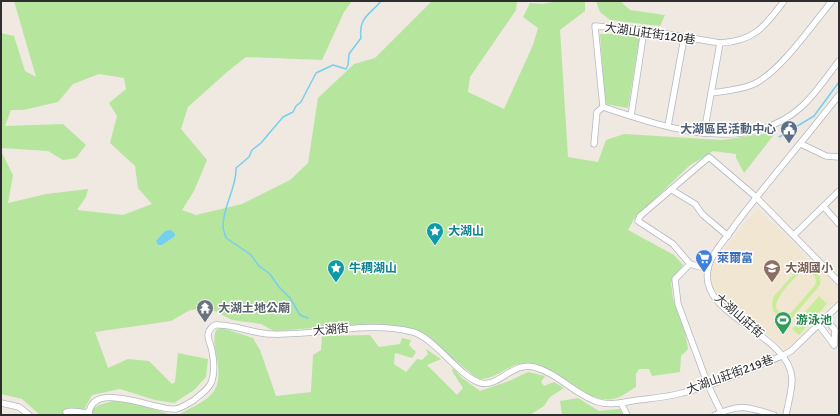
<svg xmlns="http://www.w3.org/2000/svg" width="840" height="416" font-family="Signika,'Noto Sans TC',sans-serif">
<rect width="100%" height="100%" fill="#efe9e1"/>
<path fill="#f0e6d1" d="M757,208L839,288V298L786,350L713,288L710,278L714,262Z"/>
<g fill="#b6e59e">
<path d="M14,1H352L344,12L322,60L246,57L227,72L188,107L181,129L207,160L194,191L182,210L196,215L242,204L290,180L308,163L318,98L354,64L375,58L432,1H517L516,10L470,77L468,92L504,109L533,45L538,28L523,17L530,3L542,4L558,1H585V11L560,30L568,157L598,162L606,140L624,134L722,140L776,132L744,173L736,158V154L713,151L689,166L634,219L628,230L674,255L683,265L671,283L673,299L685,332L688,349L681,356L680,372L652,376L649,369H639L636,374V387C630,390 623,396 617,398C589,407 560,372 535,365C512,357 500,380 478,379L429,339L402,327L352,325L274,331L261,324L232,320L209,308L190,310L171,321L95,332L108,368L128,359L149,361L172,384L175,382L178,353L208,359L206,377L194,390L174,403L155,400L120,389L92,395L81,415H40L22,399L1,394V151L13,175L8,203L46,194L88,189L86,197L77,210L123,215L152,204L138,188L135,166L110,143L117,116L109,103L126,89L124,78L99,74L73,84L58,102L23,110H11L5,126L63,124L86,145L76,158L63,160L48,151L1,148V33L14,36L25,71L36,77Z"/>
<path d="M596,1H620L630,10L665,15L660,26L610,20L600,12Z"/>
<path d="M600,34H640L628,108L605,104Z"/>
<path d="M222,328L253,338L260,350L276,396L311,392L313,355L321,350L322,336L370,335L379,347L400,344L402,338L411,340L409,345L416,352L412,358L395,353L394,364L406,372L417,359L422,360L428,354L426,349L441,359L427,365L457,395L463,388L452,371L453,368L462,378L480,391L509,381L528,372L545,376L541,382L544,386L554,382L564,388L550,397L544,406L530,415H178C207,399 224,396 217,358C215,348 213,340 216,330Z"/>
<path d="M578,398L599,411L620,409L623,415H562L560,401Z"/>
<path d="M112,401L130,402L172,415H94L91,410L99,405Z"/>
</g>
<g fill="#c9ec9a" fill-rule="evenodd">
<path d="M807,267C816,268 822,275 820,285L786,325L784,322L787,318C774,318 769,307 774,296L798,269ZM806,271C813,272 818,278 815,285L791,313C784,316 779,314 776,307C775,298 797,272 806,271Z"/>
<path d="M819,296L827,304L813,319L805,312Z"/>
<path d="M805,314L812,320L799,335L792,329Z"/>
</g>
<path fill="#75cff0" d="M171,230L175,234V236L162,245H158L156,241L165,231Z"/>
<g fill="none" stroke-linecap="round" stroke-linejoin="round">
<g stroke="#75cff0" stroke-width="1.5">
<path d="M789,131L814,116L839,82"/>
<path d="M779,137L783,135"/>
<path d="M308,318L300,315L290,298L279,287L270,274L259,266L250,254L226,238C225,234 223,230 223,226C223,206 237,187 236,168L249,157L252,150L261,143L283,117L293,112L296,106L301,102L316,73L333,65L346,69L348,65L349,54L361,38C358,17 371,14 381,1"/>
</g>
<g stroke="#b4b7c1" stroke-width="7">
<g id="minor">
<path d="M711,93C725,91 741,90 754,84C781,71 812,25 832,1"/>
<path d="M603,107C664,127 745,156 800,108C815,95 827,76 839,61"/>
<path d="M631,116L644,30"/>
<path d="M668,126L684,38"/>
<path d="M704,133L720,43"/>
<path d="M594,144L597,112L603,107L595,26L644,30L720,43C755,41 765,26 784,1"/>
<path d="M801,144L826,156L839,157"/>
<path d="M672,190L695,204L703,215L728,236"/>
<path d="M824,207L839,224"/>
<path d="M794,235L839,191"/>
<path d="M690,264L675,279L678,304L708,385L721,412"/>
<path d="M708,269L690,264L673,244L638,221L640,216L709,157L756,197L839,282"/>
<path d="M823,321L830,324L835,330L834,345"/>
<path d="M819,325L834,345"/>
<path d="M1,403L19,407L29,415"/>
<path d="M621,403L627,415"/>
<path d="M67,415L66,412C75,409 80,414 89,412"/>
<path d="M89,415C90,378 158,412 176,409C182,408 189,403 194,400C200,395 208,390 211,383C215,374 214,360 212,351C211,345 208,340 208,335C209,329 213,324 219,325C236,325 254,334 271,334C317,336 367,320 413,332C435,338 460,378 481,383C499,387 512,362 534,367C558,373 575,395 598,402C611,406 625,402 638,400C653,398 668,397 682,393C716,385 749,369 782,356L791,351L839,305"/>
<path d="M715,415C742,403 747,407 774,415"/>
<path d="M786,415C788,404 792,391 792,379C790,333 698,317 708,269C711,253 726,239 735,225C768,181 805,139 839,95"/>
</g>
</g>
<use href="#minor" stroke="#fff" stroke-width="5.5"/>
</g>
<defs>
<g id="civic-pin" transform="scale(0.9)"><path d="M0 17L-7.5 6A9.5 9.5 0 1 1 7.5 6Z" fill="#5c6f8a" stroke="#fff"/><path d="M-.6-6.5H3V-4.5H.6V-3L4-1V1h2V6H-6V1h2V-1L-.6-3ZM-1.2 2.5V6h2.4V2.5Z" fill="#fff"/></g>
<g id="sight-pin" transform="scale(0.9)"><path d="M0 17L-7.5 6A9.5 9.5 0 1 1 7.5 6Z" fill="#0f9aa8" stroke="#fff"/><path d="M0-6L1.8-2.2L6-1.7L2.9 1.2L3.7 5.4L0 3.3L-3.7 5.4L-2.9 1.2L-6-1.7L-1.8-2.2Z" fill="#fff"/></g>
<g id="supermarket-pin" transform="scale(0.9)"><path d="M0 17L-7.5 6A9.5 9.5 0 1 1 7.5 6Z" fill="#3f7fe0" stroke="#fff"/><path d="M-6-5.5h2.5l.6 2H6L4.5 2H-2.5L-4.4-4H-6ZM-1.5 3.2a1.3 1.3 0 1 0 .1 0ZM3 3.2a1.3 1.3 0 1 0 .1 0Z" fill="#fff"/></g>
<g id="school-pin" transform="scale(0.9)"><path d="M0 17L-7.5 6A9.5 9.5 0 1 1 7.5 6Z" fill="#8d6e63" stroke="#fff"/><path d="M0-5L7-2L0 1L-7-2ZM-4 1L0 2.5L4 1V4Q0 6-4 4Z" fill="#fff"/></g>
<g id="temple-pin" transform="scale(0.9)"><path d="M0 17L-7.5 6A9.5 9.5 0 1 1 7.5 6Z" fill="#6b7280" stroke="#fff"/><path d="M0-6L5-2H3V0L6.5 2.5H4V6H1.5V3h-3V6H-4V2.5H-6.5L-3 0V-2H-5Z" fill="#fff"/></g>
<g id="stadium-pin" transform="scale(0.9)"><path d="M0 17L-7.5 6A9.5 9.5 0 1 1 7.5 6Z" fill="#2e9e5b" stroke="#fff"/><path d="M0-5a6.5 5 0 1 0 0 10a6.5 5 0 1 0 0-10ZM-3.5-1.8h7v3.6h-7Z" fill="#fff"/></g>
</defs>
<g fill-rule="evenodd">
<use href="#civic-pin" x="789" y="129"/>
<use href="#sight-pin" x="435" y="231"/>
<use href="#supermarket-pin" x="704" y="258"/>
<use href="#sight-pin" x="336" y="268"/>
<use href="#school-pin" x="772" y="268"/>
<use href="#temple-pin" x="205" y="308"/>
<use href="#stadium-pin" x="783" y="320"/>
</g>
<g text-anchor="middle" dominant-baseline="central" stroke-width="3" stroke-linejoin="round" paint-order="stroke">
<g font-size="12" fill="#2e2e2e" stroke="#fff">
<text transform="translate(650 34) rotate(8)">大湖山莊街120巷</text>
<text transform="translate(739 316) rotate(41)">大湖山莊街</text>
<text transform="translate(331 330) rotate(-5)">大湖街</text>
<text transform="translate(730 375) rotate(-20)">大湖山莊街219巷</text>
</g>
<g font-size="12" font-weight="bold" fill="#4e5e75" stroke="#fff" text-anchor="end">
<text x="776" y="129">大湖區民活動中心</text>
</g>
<g font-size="12" font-weight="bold" fill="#0d838f" stroke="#fff" text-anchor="start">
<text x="448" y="231">大湖山</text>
<text x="349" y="268">牛稠湖山</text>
</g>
<g font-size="12" font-weight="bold" fill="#366cbe" stroke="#fff" text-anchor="start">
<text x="717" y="258">萊爾富</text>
</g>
<g font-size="12" font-weight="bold" fill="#785e54" stroke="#fff" text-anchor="start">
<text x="785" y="268">大湖國小</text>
</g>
<g font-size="12" font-weight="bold" fill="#5b616d" stroke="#fff" text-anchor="start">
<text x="218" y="308">大湖土地公廟</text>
</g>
<g font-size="12" font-weight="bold" fill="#27864d" stroke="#fff" text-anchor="start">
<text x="796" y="320">游泳池</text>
</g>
</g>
<rect width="840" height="416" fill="none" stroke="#2e2e2e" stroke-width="4"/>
</svg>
